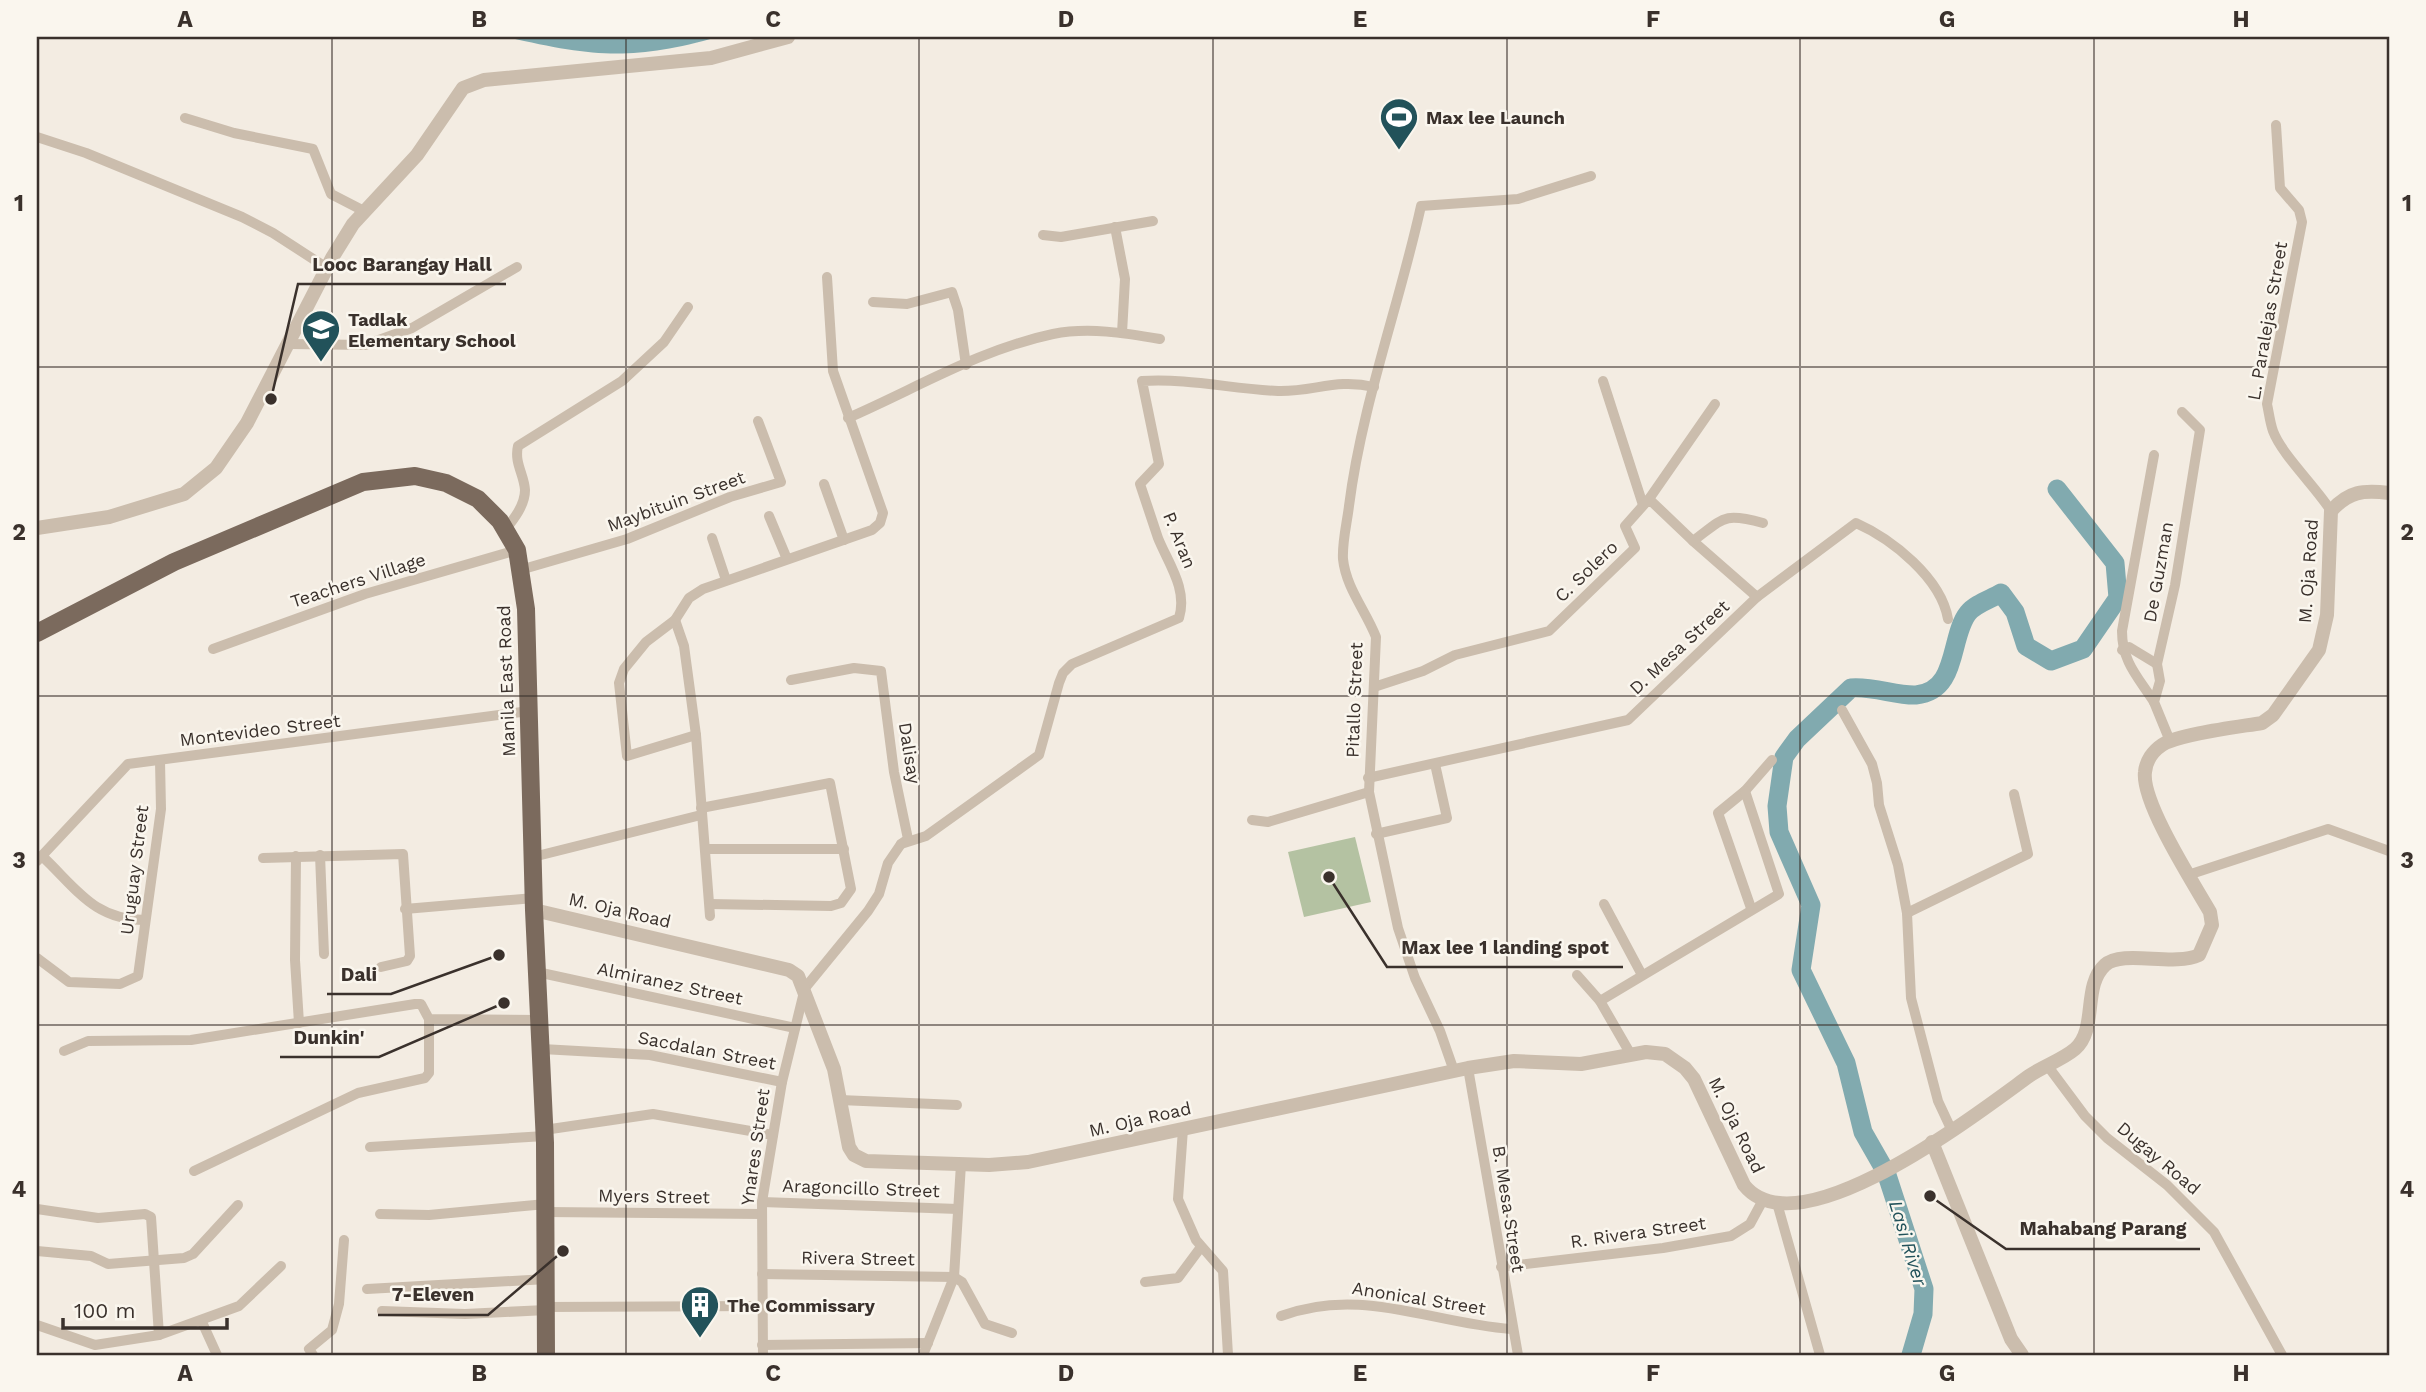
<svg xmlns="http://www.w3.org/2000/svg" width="2426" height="1392" font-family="'Work Sans',sans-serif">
<rect width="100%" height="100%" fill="#f3ece2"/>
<path fill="#b4c2a2" d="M1355,837L1371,902L1304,917L1288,852Z"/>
<path fill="#81aaaf" d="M507,37H718C632,61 593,57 507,37Z"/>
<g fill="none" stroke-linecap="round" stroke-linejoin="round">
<g stroke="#81aaaf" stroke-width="19">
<path d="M1883,1167L1863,1132L1846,1063L1801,970L1811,905L1779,832L1777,806L1784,757L1797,739L1851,688C1873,686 1897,696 1916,695C1959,691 1949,637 1968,613C1975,604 1991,599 2001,593L2015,612L2026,646L2051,661L2083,649L2118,598L2115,563L2057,489"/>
<path d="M1886,1172L1924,1289L1923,1314L1911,1355"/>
</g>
<g stroke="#cbbdad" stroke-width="10">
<path d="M185,118L234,133L313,149L331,194L364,211"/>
<path d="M2276,125L2280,188L2299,210L2302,222L2267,404C2269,413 2270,423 2273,431C2282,455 2316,487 2331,511"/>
<path d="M37,137L86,153L242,217L273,233L327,268"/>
<path d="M1115,227L1125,279L1122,333"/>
<path d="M1043,235L1061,237L1153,221"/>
<path d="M873,302L907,304L952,292L958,310L966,365"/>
<path d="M290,344L365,345L412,328L517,267"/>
<path d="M1603,381L1643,505"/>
<path d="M848,418C915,389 981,349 1053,334C1088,327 1125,333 1160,339"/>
<path d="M824,484L844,540"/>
<path d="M1649,499L1715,404"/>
<path d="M769,516L787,559"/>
<path d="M505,530C514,519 525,505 525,490C524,474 514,463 518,446L622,381L664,342L688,307"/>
<path d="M712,538L726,580"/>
<path d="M1693,541L1757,597"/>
<path d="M520,570L627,539L730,497L781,482L758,421"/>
<path d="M675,620L684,646L696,735L710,916"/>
<path d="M213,649L365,594L517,550"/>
<path d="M2122,650L2129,647L2157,664"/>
<path d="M1374,687L1423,671L1455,655L1549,631L1635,548L1625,526L1649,499L1693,541C1724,518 1723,512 1763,523"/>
<path d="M2154,702C2138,677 2122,662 2122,631L2154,455"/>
<path d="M1842,710L1872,764L1877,783L1879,805L1898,865L1907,913L1911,998L1938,1101L1952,1131"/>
<path d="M696,735L627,756L619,683L624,669L646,642L675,620L689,598L703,589L872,530L880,523L883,513L833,371L827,277"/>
<path d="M2170,741L2154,702L2160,681L2157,664L2175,585L2200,430L2182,412"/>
<path d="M1368,778L1628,720L1757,597L1856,523C1892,539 1941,578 1948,619"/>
<path d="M701,808L830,783L851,889L841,903L831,906L710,904"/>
<path d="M1252,820L1268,822L1369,792"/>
<path d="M1376,834L1447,818L1435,764"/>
<path d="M901,844L926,836L1039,755L1059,683L1063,673L1072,664L1179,618C1188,589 1168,563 1158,538C1152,520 1146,502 1140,484L1159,464L1142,381C1188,378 1232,389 1278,391C1314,392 1336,378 1374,387"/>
<path d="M705,849H844"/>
<path d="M320,855L324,954"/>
<path d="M42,856C77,889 94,920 145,920"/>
<path d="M296,856L295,960L299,1023"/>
<path d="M533,857L701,815"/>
<path d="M263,858L403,854L410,956L407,961L381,967"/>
<path d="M37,861L128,764L529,711"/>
<path d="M2188,875L2328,829L2389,851"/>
<path d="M1604,904L1642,975"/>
<path d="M1751,908L1718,813L1745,791L1772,760"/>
<path d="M405,909L534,898"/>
<path d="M1907,913L2028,854L2014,794"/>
<path d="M37,958L69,982L120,984L138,976L161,809L160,761"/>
<path d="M537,972L795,1028"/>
<path d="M1577,975L1600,1001L1630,1053"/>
<path d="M1600,1001L1779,894L1745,791"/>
<path d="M542,1049L650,1055L782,1082"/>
<path d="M64,1051L88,1041L191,1040L415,1004H421L429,1019L540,1020"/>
<path d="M2047,1065L2085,1116L2107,1138L2167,1185L2214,1232L2282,1355"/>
<path d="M1468,1068L1518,1355"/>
<path d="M1454,1071L1440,1031L1415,978L1398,928L1369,792L1376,637C1366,611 1346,588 1343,559C1342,542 1347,523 1349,506C1362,404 1399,306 1421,206L1518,199L1591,176"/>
<path d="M840,1100L957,1105"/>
<path d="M1183,1129L1178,1199L1196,1240L1223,1271L1228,1355"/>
<path d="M544,1130L653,1114L773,1135"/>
<path d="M370,1147L545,1136"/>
<path d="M194,1171L358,1093L425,1078L429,1073V1019"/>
<path d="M762,1202L958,1209"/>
<path d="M1777,1203L1820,1355"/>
<path d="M37,1209L98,1218L145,1214L151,1217L159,1335"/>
<path d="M546,1212L762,1214"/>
<path d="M380,1214L429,1215L546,1204"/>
<path d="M37,1251L91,1256L108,1264L184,1258L193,1254L238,1205"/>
<path d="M1501,1267L1663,1248L1731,1236L1750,1224L1763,1200"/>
<path d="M762,1274L954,1277L962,1282L985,1324L1012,1333"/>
<path d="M1145,1282L1178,1278L1201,1247"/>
<path d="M367,1289L547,1279"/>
<path d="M546,1307L762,1306"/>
<path d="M382,1311L465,1314L546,1310"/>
<path d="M1281,1316C1361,1286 1430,1323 1511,1329"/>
<path d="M202,1322L217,1355"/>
<path d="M37,1325L95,1345L159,1335L239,1306L281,1266"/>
<path d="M762,1345L928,1343"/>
<path d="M313,1355L309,1349L332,1330L339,1304L344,1240"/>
<path d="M763,1355L762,1202L782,1082L805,988L868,911L879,894L888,863L901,844L908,839L894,772L881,671L854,668L791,680"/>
<path d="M923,1355L954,1277L961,1164"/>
</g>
<g stroke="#cbbdad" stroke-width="14">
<path d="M37,528L109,517L184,494L216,468L247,423L332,258L353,224L417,155L463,88L484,80L711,58L788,37"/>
<path d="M534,910L789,970L798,976L834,1069L849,1147L854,1155L866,1161L989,1165L1028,1162L1468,1068L1514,1061L1581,1064L1646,1052L1665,1054L1685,1068L1694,1079L1744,1185C1798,1253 1979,1112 2029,1076C2043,1066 2062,1060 2075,1049C2098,1029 2082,986 2105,965C2123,949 2173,967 2199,955L2212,925L2210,912C2194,884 2141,802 2145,772C2146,761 2153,751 2162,745C2179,734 2238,727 2262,723L2273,715L2319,650L2327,615L2331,511C2349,491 2363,490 2389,493"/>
<path d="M1932,1142L2011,1339L2022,1355"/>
</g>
<path stroke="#7b6a5d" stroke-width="18" d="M37,633L174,562L363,482L415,476L446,483L478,499L500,521L517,550L526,609L534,910L545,1143L546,1355"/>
</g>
<path fill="none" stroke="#3a312c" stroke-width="2" stroke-opacity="0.55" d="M332,37V1355M626,37V1355M919,37V1355M1213,37V1355M1507,37V1355M1800,37V1355M2094,37V1355M37,367H2389M37,696H2389M37,1025H2389"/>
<defs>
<g id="stadium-pin" transform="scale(2.0125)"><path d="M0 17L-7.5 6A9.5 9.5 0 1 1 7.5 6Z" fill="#22525a" stroke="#faf6ee"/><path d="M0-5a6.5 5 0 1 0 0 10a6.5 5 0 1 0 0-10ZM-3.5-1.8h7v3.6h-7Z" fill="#fff"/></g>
<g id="school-pin" transform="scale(2.0125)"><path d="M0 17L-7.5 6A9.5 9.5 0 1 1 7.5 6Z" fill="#22525a" stroke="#faf6ee"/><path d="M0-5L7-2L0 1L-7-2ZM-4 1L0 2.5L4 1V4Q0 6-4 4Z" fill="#fff"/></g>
<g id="building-pin" transform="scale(2.0125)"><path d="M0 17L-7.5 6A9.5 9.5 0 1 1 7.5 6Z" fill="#22525a" stroke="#faf6ee"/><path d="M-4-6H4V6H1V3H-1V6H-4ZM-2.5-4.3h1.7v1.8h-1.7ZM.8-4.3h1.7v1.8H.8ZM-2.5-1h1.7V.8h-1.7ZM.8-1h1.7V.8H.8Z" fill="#fff"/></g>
</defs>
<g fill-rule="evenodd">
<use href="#stadium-pin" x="1399" y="117"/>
<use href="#school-pin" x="321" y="329"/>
<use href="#building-pin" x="700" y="1305"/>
</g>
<g text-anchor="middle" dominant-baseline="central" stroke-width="5" stroke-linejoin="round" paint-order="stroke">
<g font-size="18" font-weight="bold" fill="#3a312c" stroke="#faf6ee" text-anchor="start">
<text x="1426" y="117">Max lee Launch</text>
<text x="348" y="319">Tadlak<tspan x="348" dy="21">Elementary School</tspan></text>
<text x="727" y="1305">The Commissary</text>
</g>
<g font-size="18" fill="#3a312c" stroke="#faf6ee">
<text transform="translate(2267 321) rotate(-80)">L. Paralejas Street</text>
<text transform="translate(676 501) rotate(-20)">Maybituin Street</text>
<text transform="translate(1180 540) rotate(68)">P. Aran</text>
<text transform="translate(1586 571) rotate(-44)">C. Solero</text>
<text transform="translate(2308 571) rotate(-86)">M. Oja Road</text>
<text transform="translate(2158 572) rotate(-80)">De Guzman</text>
<text transform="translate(358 580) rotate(-18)">Teachers Village</text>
<text transform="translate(1679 647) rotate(-43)">D. Mesa Street</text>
<text transform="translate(506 681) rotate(-92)">Manila East Road</text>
<text transform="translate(1354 700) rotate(-88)">Pitallo Street</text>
<text transform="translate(260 730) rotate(-7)">Montevideo Street</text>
<text transform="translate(910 753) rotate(81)">Dalisay</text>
<text transform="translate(134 870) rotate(-83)">Uruguay Street</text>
<text transform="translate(620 910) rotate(13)">M. Oja Road</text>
<text transform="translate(670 983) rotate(12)">Almiranez Street</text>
<text transform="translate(707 1050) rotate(11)">Sacdalan Street</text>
<text transform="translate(1140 1119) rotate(-13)">M. Oja Road</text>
<text transform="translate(1737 1125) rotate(64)">M. Oja Road</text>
<text transform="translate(755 1147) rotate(-82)">Ynares Street</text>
<text transform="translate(2159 1158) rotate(40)">Dugay Road</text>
<text transform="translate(861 1188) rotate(2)">Aragoncillo Street</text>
<text transform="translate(654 1196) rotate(1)">Myers Street</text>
<text transform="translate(1509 1209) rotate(81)">B. Mesa Street</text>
<text transform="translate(1638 1232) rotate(-8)">R. Rivera Street</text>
<text transform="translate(858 1258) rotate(1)">Rivera Street</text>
<text transform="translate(1419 1298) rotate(9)">Anonical Street</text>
</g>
<g font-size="19" font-style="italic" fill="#22525a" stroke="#faf6ee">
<text transform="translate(1908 1243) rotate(73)">Lasi River</text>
</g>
</g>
<path fill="none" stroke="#3a312c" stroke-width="2.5" d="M271 399L298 284H506M1329 877L1387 967H1623M499 955L391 994H327M504 1003L379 1057H280M1930 1196L2006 1249H2200M563 1251L488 1315H378"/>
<g fill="#3a312c" stroke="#faf6ee" stroke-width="2.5">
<circle cx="271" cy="399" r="7"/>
<circle cx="1329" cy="877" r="7"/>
<circle cx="499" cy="955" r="7"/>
<circle cx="504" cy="1003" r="7"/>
<circle cx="1930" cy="1196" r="7"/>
<circle cx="563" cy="1251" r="7"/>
</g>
<g font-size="19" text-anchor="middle" font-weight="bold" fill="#3a312c" stroke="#faf6ee" stroke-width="5" stroke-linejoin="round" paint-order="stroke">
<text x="402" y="271">Looc Barangay Hall</text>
<text x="1505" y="954">Max lee 1 landing spot</text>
<text x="359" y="981">Dali</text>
<text x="329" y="1044">Dunkin'</text>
<text x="2103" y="1235">Mahabang Parang</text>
<text x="433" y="1301">7-Eleven</text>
</g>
<rect width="2426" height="1392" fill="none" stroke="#faf6ee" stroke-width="77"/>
<path d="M63 1318v10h164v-10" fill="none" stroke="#3a312c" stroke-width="3.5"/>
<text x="74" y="1318" font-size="21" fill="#3a312c" stroke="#faf6ee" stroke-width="5" paint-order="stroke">100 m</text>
<rect x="38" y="38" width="2350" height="1316" fill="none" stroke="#3a312c" stroke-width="2.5"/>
<g font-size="23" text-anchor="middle" font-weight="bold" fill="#3a312c">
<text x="185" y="27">A</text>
<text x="479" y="27">B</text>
<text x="773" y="27">C</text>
<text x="1066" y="27">D</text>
<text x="1360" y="27">E</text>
<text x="1653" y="27">F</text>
<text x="1947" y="27">G</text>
<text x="2241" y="27">H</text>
<text x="19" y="211">1</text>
<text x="2407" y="211">1</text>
<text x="19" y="540">2</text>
<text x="2407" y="540">2</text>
<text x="19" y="868">3</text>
<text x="2407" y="868">3</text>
<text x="19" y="1197">4</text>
<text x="2407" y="1197">4</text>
<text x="185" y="1381">A</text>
<text x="479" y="1381">B</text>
<text x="773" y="1381">C</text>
<text x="1066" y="1381">D</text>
<text x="1360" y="1381">E</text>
<text x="1653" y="1381">F</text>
<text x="1947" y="1381">G</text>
<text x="2241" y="1381">H</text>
</g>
</svg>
